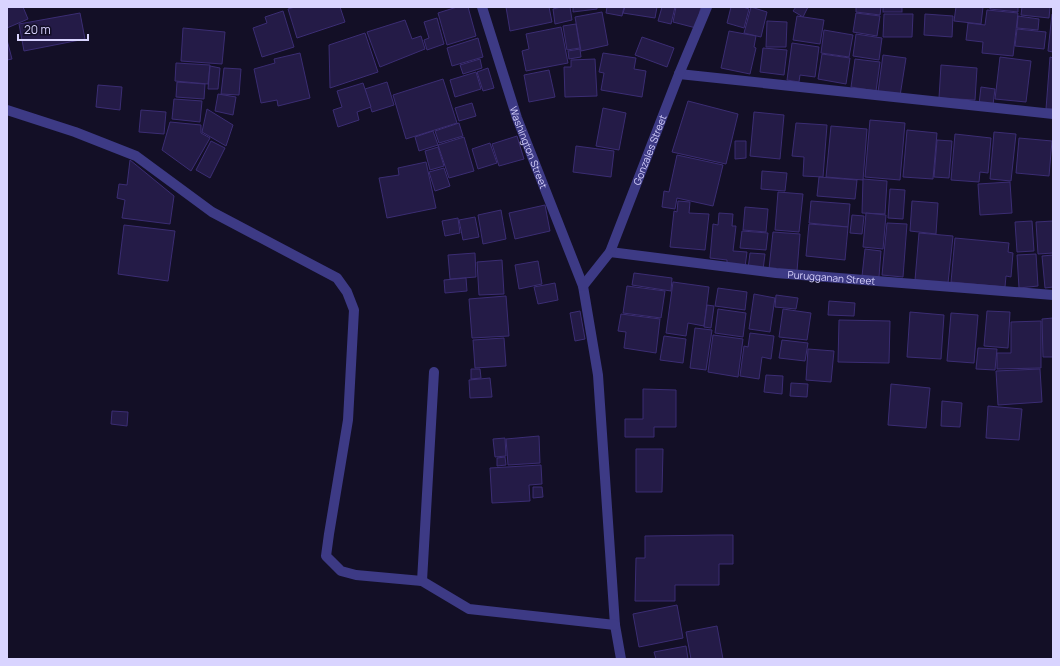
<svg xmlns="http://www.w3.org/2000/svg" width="1060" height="666" font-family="Manrope,sans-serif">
<rect width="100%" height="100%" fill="#130f26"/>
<g fill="#241b47" stroke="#3b2d73">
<path d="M7,7H23L28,19L7,28Z"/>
<path d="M295,7H340L345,22L297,38L288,9Z"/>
<path d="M457,7H468L476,36L447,45L438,13Z"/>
<path d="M506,7H549L552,22L510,31Z"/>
<path d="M561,7H570L572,20L555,24L553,9Z"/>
<path d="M573,7H597V9L573,12Z"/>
<path d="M607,7H624L622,16L606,13Z"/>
<path d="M625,7H657L655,18L623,13Z"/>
<path d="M662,7H675L671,24L658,21Z"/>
<path d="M676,7H701L696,28L673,22Z"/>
<path d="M731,7H743L749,9L744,28L727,23Z"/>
<path d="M751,7L767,12L761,37L744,33Z"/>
<path d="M796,7H808L803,17L793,11Z"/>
<path d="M856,7H881L880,15L856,12Z"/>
<rect x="883" y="7" width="19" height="5"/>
<path d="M956,7H983L981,24L954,21Z"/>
<path d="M990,7H1018V12L990,9Z"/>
<path d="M1022,7H1050L1049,18L1021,15Z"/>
<path d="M987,10L1018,13L1013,56L982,53L983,42L966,40L968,23L985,25Z"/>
<path d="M283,11L294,47L262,57L253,28L267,23L265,17Z"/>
<path d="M602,12L608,45L581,51L575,17Z"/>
<path d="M80,13L85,39L24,51L19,24Z"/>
<path d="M856,13L880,16L877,36L853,32Z"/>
<path d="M884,14H913L912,37H883Z"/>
<path d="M925,14L953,16L952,37L924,35Z"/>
<path d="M1052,14H1053V52L1048,51Z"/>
<path d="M797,16L824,20L820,44L793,40Z"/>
<path d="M1018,16L1039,19L1038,30L1017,28Z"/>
<path d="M437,18L444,44L427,50L424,40L429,38L424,22Z"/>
<path d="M405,20L412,39L421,36L425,49L380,67L367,32Z"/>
<path d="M767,21L787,22L786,47H766Z"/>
<path d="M576,24L580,48L567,50L563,26Z"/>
<path d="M561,27L568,63L526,71L522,51L529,49L526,34Z"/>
<path d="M183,28L225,32L222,64L181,61Z"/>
<path d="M1017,29L1046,32L1044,49L1015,46Z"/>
<path d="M824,30L853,35L849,57L821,53Z"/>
<path d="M729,31L756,36L754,47L756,48L750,74L721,68Z"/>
<path d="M365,33L378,72L330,88L329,45Z"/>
<path d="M856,34L882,38L879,60L853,56Z"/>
<path d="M642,37L674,48L667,67L635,55Z"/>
<path d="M478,38L483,57L452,66L447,48Z"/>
<path d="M7,40L12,59L7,60Z"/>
<path d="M792,43L819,47L815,77L800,75L799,82L787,80Z"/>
<path d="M763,48L787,50L784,75L760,72Z"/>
<path d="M580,49L581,57L569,59L568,51Z"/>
<path d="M300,53L310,98L278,106L277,100L261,103L254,69L275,63L274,59Z"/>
<path d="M603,53L636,58L634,69L646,71L642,97L601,90L604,73L599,72Z"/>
<path d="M822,54L850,58L846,84L818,79Z"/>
<path d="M883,55L906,58L900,96L878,92Z"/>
<path d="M1000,57L1031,61L1026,102L995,99Z"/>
<path d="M1050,57L1053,58V109H1046Z"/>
<path d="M480,59L482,68L463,74L460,65Z"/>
<path d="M595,59L597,96L565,97L564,67H571V60Z"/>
<path d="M855,59L880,62L876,91L851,87Z"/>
<path d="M176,63L210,65L208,84L175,81Z"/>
<path d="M941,65L977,68L975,100L939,98Z"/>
<path d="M210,66L220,68L218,89H208Z"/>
<path d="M224,68L241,69L239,95L221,94Z"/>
<path d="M488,68L494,88L483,91L477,72Z"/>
<path d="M549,70L555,97L529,102L524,75Z"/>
<path d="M476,72L481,89L455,97L450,80Z"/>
<path d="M443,79L457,123L406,139L393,95Z"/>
<path d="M177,82L205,84L204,99L176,97Z"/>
<path d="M387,82L394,105L372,112L365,89Z"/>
<path d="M363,83L371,107L357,112L359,120L338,127L333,110L342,107L337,91Z"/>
<path d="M98,85L122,87L120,110L96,107Z"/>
<path d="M981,87L995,89L993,105L979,104Z"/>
<path d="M218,94L236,97L233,115L215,111Z"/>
<path d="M174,99L202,101L200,122L172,119Z"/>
<path d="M688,101L738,114L726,164L672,152Z"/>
<path d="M472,103L476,116L459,121L455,108Z"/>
<path d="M603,108L626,113L619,150L596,146Z"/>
<path d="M207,109L233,125L226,146L202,132Z"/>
<path d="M141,110L166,112L164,134L139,132Z"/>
<path d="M754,112L784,115L780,159L750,156Z"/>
<path d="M870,120L905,123L900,180L865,177Z"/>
<path d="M170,122L201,125V133L210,138L191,171L162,150Z"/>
<path d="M459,123L463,136L439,143L435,131Z"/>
<path d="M796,123L827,125L823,177L803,176L804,157L792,156Z"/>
<path d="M831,126L867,129L863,180L826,177Z"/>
<path d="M907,130L937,133L933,179L903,177Z"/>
<path d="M433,131L438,145L419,151L415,137Z"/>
<path d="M994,132L1016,134L1011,181L990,179Z"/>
<path d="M955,134L991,138L988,173L980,172L979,182L951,180Z"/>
<path d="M517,136L524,159L499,166L492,144Z"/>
<path d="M464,137L474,171L449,178L438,145Z"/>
<path d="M1019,138L1052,141L1049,176L1016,173Z"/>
<path d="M937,140L952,141L949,178L934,177Z"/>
<path d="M211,141L225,148L210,178L196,170Z"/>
<path d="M735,141H746V158L735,159Z"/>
<path d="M490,143L497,163L478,169L472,149Z"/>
<path d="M576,146L614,151L611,177L573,172Z"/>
<path d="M438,147L444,166L430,170L425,151Z"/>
<path d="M677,155L723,165L713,206L677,198L675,209L662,207L664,191L669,192Z"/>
<path d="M130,160L174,196L170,224L122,218L125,200L117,198L119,184L127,185Z"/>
<path d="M426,162L436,208L387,218L379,178L399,175L398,168Z"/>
<path d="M444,168L450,186L435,191L429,172Z"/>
<path d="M762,171L787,173L785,191L761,189Z"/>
<path d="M819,177L857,180L855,199L817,196Z"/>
<path d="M863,179L887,181L885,214L862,213Z"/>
<path d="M1010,182L1012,213L980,215L978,184Z"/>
<path d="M890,189L905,190L903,219L888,218Z"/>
<path d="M778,192L803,194L799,232L775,230Z"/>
<path d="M678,201L690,202L689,213L709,214L705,250L670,247L674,211L677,212Z"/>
<path d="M811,201L850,204L848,227L809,223Z"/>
<path d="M912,201L938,203L936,234L910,231Z"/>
<path d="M545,205L550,231L515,239L509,213Z"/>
<path d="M745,207L768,209L766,232L743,230Z"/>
<path d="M501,210L506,239L483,244L478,215Z"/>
<path d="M719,213L733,214L732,226H736L733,251L747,252L745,267L727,265V260L710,258L713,224L718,225Z"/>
<path d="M866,213L886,215L883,249L863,247Z"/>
<path d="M852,215L864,216L862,234L850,233Z"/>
<path d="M475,217L479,237L463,240L459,220Z"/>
<path d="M458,218L460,233L445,236L442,221Z"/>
<path d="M1032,221L1034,251L1017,252L1015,222Z"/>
<path d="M1053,221V253L1038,254L1036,222Z"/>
<path d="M887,223L907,224L903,277L882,275Z"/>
<path d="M809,224L848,227L845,260L806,256Z"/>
<path d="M124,225L175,231L168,281L118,274Z"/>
<path d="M742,231L768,233L766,250L740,248Z"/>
<path d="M773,232L800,234L797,271L769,269Z"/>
<path d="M919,233L953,236L948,283L915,280Z"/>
<path d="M955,238L1009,243L1008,252L1013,253L1011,277L1006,276L1005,287L951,282Z"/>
<path d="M865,249L881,251L879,277L862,276Z"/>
<path d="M475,253L476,277L450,279L448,255Z"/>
<path d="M750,253L765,254L763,270L748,269Z"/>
<path d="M1036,254L1038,286L1019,288L1017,255Z"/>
<path d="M1053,255V287L1045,288L1042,256Z"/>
<path d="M502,260L504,294L479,295L477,262Z"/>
<path d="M538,261L542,284L519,289L515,265Z"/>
<path d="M634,273L672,278L671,291L632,285Z"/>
<path d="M466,278L467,291L445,293L444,280Z"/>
<path d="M673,282L709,287L704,326L688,323L686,336L666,333Z"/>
<path d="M555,283L558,300L538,304L534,287Z"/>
<path d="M627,286L665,291L661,318L623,313Z"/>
<path d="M718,288L747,292L745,310L715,306Z"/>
<path d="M754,294L775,298L770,332L749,329Z"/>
<path d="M776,295L798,298L796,309L775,307Z"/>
<path d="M506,296L509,336L472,338L469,299Z"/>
<path d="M829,301L855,303L854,316L828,315Z"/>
<path d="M707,305L714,306L711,328L704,327Z"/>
<path d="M718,309L746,313L743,337L715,333Z"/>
<path d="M783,309L811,313L807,340L779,337Z"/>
<path d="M580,311L585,339L575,341L570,313Z"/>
<path d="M987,311L1010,312L1008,348L984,346Z"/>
<path d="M910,312L944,315L941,359L907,357Z"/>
<path d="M951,313L978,315L974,363L947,361Z"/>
<path d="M621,314L660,319L656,353L624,348L626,332L618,331Z"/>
<path d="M1053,318V357H1043L1042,319Z"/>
<path d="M839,320L890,321L889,363L838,362Z"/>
<path d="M1041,321V368L997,369V353H1011V322Z"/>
<path d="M695,328L712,330L706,370L690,368Z"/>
<path d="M750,333L774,336L771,359L762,357L759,379L740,376L744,346L748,347Z"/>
<path d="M713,335L743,339L738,377L708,372Z"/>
<path d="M664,336L686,339L683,363L660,360Z"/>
<path d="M504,338L506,366L475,368L473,340Z"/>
<path d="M782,340L808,343L805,361L779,358Z"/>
<path d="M978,348L997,349L995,370L976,369Z"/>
<path d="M808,349L834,351L831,382L806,380Z"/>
<path d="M471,369H480L481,378L471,379Z"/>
<path d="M1040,369L1042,402L998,405L996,371Z"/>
<path d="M766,375L783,376L782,394L764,392Z"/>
<path d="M490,378L492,397L470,398L469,380Z"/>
<path d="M791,383L808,384L807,397L790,396Z"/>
<path d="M891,384L930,388L926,428L888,425Z"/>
<path d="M643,389L676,390V427H654V437H625V419H643Z"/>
<path d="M942,401L962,403L960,427L941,426Z"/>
<path d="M988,406L1022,409L1019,440L986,438Z"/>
<path d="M112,411L128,412L127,426L111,424Z"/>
<path d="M539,436L540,463L508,465L506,439Z"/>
<path d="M505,438L506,456L495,457L493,439Z"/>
<path d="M636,449H663L662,492H636Z"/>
<path d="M505,457L506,465L497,466V458Z"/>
<path d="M541,465L542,484L529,485L530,501L492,503L490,468Z"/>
<path d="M533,487H542L543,497L533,498Z"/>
<path d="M719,535H733V564H719V585H675V601H635L636,558H645V536Z"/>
<path d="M677,605L683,638L639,647L633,614Z"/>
<path d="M717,626L723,659H691L686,632Z"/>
<path d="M686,646L688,659H656L654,652Z"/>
</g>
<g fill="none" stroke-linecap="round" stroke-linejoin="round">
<path stroke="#3d3a85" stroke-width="10" d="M422,581L434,372"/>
<g stroke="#3d3a85" stroke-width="10">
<path id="s1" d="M482,7L517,118L583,286L598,375L615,625L621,659"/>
<path d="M679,74L1053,114"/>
<path d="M7,110L75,132L136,156L212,212L337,278L347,292L354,310L348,420L329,534L326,556L341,571L356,575L422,581L469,609L615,625"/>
<path id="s2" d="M610,252L776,273L1053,295"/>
<path id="s3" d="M583,286L610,252L679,74L707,7"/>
</g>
</g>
<g text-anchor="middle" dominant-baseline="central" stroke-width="3" stroke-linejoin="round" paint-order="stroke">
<g font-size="10" fill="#d9d4ff" stroke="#130f26">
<text stroke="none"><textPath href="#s1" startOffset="148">Washington Street</textPath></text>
<text stroke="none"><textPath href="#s3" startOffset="153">Gonzales Street</textPath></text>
<text stroke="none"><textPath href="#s2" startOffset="223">Purugganan Street</textPath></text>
</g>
</g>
<rect width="1060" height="666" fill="none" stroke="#d9d4ff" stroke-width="16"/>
<path d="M18 34v6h70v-6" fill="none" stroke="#d9d4ff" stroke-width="2"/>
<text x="24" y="34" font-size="12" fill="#d9d4ff" stroke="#130f26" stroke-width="3" paint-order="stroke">20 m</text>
</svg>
